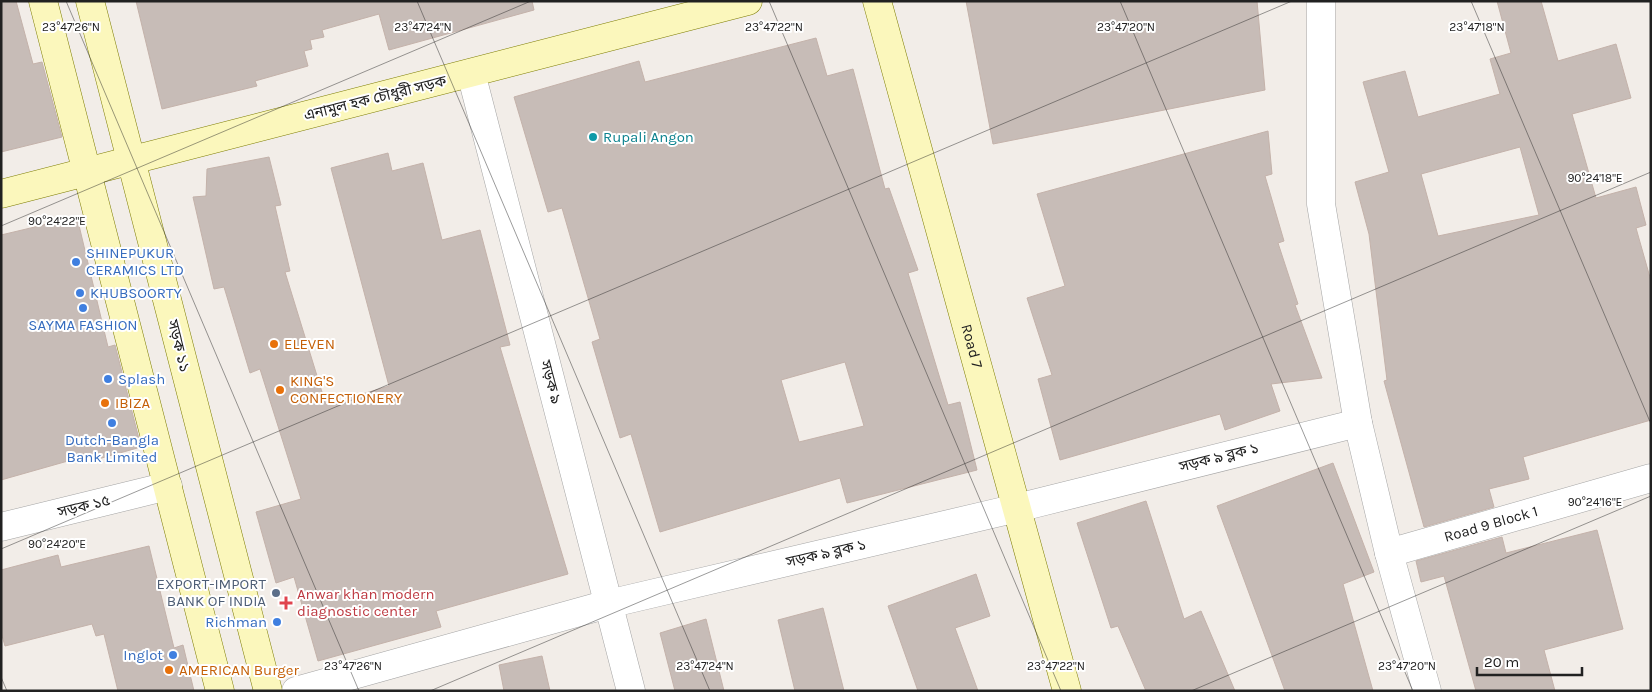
<svg xmlns="http://www.w3.org/2000/svg" width="1652" height="692" font-family="Karla,'Noto Sans Bengali',sans-serif">
<rect width="100%" height="100%" fill="#f2ede8"/>
<g fill="#c7bcb7" stroke="#c4b2aa" fill-rule="evenodd">
<path d="M1,1H16L33,64L42,62L62,137L1,152Z"/>
<path d="M136,1H532L534,10L389,50L379,14L322,30L324,37L310,40L312,49L304,51L308,66L255,81L257,86L162,109Z"/>
<path d="M966,1H1257L1265,90L993,144Z"/>
<path d="M1497,1H1541L1558,61L1616,44L1631,98L1572,114L1596,198L1636,187L1646,225L1636,228L1651,281V420L1523,457L1529,479L1489,489L1494,507L1424,527L1384,381L1387,380L1369,234L1355,182L1389,172L1363,82L1405,71L1418,117L1500,94L1490,59L1511,53ZM1520,147L1539,215L1438,236L1421,174Z"/>
<path d="M816,38L827,76L853,69L885,189L889,188L918,270L908,273L948,405L960,402L977,470L847,503L840,478L660,532L631,434L620,438L592,342L600,339L562,208L548,212L514,97L639,61L645,82ZM845,362L864,426L799,442L781,380Z"/>
<path d="M1268,131L1272,174L1265,176L1284,241L1278,243L1298,304L1295,305L1322,378L1271,384L1280,411L1225,430L1220,414L1060,460L1038,379L1052,375L1027,298L1065,286L1037,194Z"/>
<path d="M388,153L392,171L423,163L442,240L480,230L510,345L500,347L568,574L436,611L441,627L318,661L294,577L276,583L256,512L301,499L260,369L250,373L224,287L214,289L193,197L206,196L207,169L269,157L281,205L275,206L290,271L285,272L326,405L389,386L331,168Z"/>
<path d="M77,217L108,347L115,345L141,447L91,461L89,455L1,480V235Z"/>
<path d="M1333,463L1374,572L1343,584L1373,691H1285L1217,506Z"/>
<path d="M1146,501L1184,619L1201,611L1235,691H1146L1118,626L1111,628L1077,523Z"/>
<path d="M1597,530L1623,629L1544,650L1555,691H1476L1444,576L1421,582L1416,561L1502,537L1506,553Z"/>
<path d="M149,546L174,648L183,645L194,691H118L104,634L96,636L92,624L5,646L1,632V570L58,555L61,567Z"/>
<path d="M976,574L990,616L955,628L978,691H918L888,606Z"/>
<path d="M823,608L844,691H795L778,620Z"/>
<path d="M706,619L724,691H675L660,633Z"/>
<path d="M542,656L550,691H504L499,665Z"/>
</g>
<g fill="none" stroke-linecap="round" stroke-linejoin="round">
<g stroke="#a5a5a5" stroke-width="29">
<g id="street">
<path d="M1321,1V204L1358,423L1389,553L1427,691"/>
<path d="M471,73L631,691"/>
<path d="M1,527L168,486"/>
<path id="s1" d="M1389,553L1651,478"/>
<path d="M296,691L608,604L1017,508L1358,423"/>
</g>
</g>
<g stroke="#7d7c03" stroke-width="29">
<g id="secondary">
<path d="M43,1L220,691"/>
<path d="M90,1L268,691"/>
<path id="s2" d="M877,1L1067,691"/>
<path d="M1,194L748,1"/>
</g>
</g>
<use href="#street" stroke="#fff" stroke-width="28"/>
<use href="#secondary" stroke="#fbf7bc" stroke-width="28"/>
</g>
<path fill="none" stroke="#212121" stroke-width="1" stroke-opacity="0.45" d="M66,1L359,691M417,1L710,691M769,1L1061,691M1120,1L1413,691M1471,1L1651,424M1,226L531,1M1,549L1292,1M1,677L7,691M430,691L1651,172M1191,691L1651,496"/>
<circle fill="#0f9aa8" stroke="#fff" stroke-width="2" cx="593" cy="137" r="5"/>
<g fill="#3f7fe0" stroke="#fff" stroke-width="2">
<circle cx="76" cy="262" r="5"/>
<circle cx="80" cy="293" r="5"/>
<circle cx="83" cy="308" r="5"/>
<circle cx="108" cy="379" r="5"/>
<circle cx="112" cy="423" r="5"/>
<circle cx="277" cy="622" r="5"/>
<circle cx="173" cy="655" r="5"/>
</g>
<g fill="#e8710a" stroke="#fff" stroke-width="2">
<circle cx="274" cy="344" r="5"/>
<circle cx="280" cy="390" r="5"/>
<circle cx="105" cy="403" r="5"/>
<circle cx="169" cy="670" r="5"/>
</g>
<circle fill="#5c6f8a" stroke="#fff" stroke-width="2" cx="276" cy="593" r="5"/>
<path fill="#e0444e" stroke="#fff" stroke-width="2" d="M283.5 595.5h5v5h5v5h-5v5h-5v-5h-5v-5h5z"/>
<g text-anchor="middle" dominant-baseline="central" stroke-width="4" stroke-linejoin="round" paint-order="stroke">
<g font-size="15" fill="#212121" stroke="#fff">
<text transform="translate(375 98) rotate(-14)">এনামুল হক চৌধুরী সড়ক</text>
<text transform="translate(179 346) rotate(76)">সড়ক ১১</text>
<text stroke="none"><textPath href="#s2" startOffset="358">Road 7</textPath></text>
<text transform="translate(551 382) rotate(75)">সড়ক ৯</text>
<text transform="translate(1219 457) rotate(-14)">সড়ক ৯ ব্লক ১</text>
<text transform="translate(84 506) rotate(-14)">সড়ক ১৫</text>
<text stroke="none"><textPath href="#s1" startOffset="106">Road 9 Block 1</textPath></text>
<text transform="translate(826 553) rotate(-13)">সড়ক ৯ ব্লক ১</text>
</g>
<g font-size="15" fill="#0d838f" stroke="#fff" text-anchor="start">
<text x="603" y="137">Rupali Angon</text>
</g>
<g font-size="15" fill="#366cbe" stroke="#fff" text-anchor="start">
<text x="86" y="253">SHINEPUKUR<tspan x="86" dy="17">CERAMICS LTD</tspan></text>
<text x="90" y="293">KHUBSOORTY</text>
<text x="83" y="325" text-anchor="middle">SAYMA FASHION</text>
<text x="118" y="379">Splash</text>
<text x="112" y="440" text-anchor="middle">Dutch-Bangla<tspan x="112" dy="17">Bank Limited</tspan></text>
<text x="267" y="622" text-anchor="end">Richman</text>
<text x="163" y="655" text-anchor="end">Inglot</text>
</g>
<g font-size="15" fill="#c56008" stroke="#fff" text-anchor="start">
<text x="284" y="344">ELEVEN</text>
<text x="290" y="381">KING'S<tspan x="290" dy="17">CONFECTIONERY</tspan></text>
<text x="115" y="403">IBIZA</text>
<text x="179" y="670">AMERICAN Burger</text>
</g>
<g font-size="15" fill="#4e5e75" stroke="#fff" text-anchor="end">
<text x="266" y="584">EXPORT-IMPORT<tspan x="266" dy="17">BANK OF INDIA</tspan></text>
</g>
<g font-size="15" fill="#be3a42" stroke="#fff" text-anchor="start">
<text x="297" y="594">Anwar khan modern<tspan x="297" dy="17">diagnostic center</tspan></text>
</g>
</g>
<g font-size="12" text-anchor="middle" fill="#212121" stroke="#fff" stroke-width="4" stroke-linejoin="round" paint-order="stroke">
<text x="71" y="31">23°47'26"N</text>
<text x="423" y="31">23°47'24"N</text>
<text x="774" y="31">23°47'22"N</text>
<text x="1126" y="31">23°47'20"N</text>
<text x="1477" y="31">23°47'18"N</text>
<text x="1595" y="182">90°24'18"E</text>
<text x="57" y="225">90°24'22"E</text>
<text x="1595" y="506">90°24'16"E</text>
<text x="57" y="548">90°24'20"E</text>
<text x="353" y="670">23°47'26"N</text>
<text x="705" y="670">23°47'24"N</text>
<text x="1056" y="670">23°47'22"N</text>
<text x="1407" y="670">23°47'20"N</text>
</g>
<rect width="1652" height="692" fill="none" stroke="#212121" stroke-width="5"/>
<path d="M1477 667v8h105v-8" fill="none" stroke="#212121" stroke-width="2.5"/>
<text x="1484" y="667" font-size="15" fill="#212121" stroke="#ffffff" stroke-width="4" paint-order="stroke">20 m</text>
</svg>
